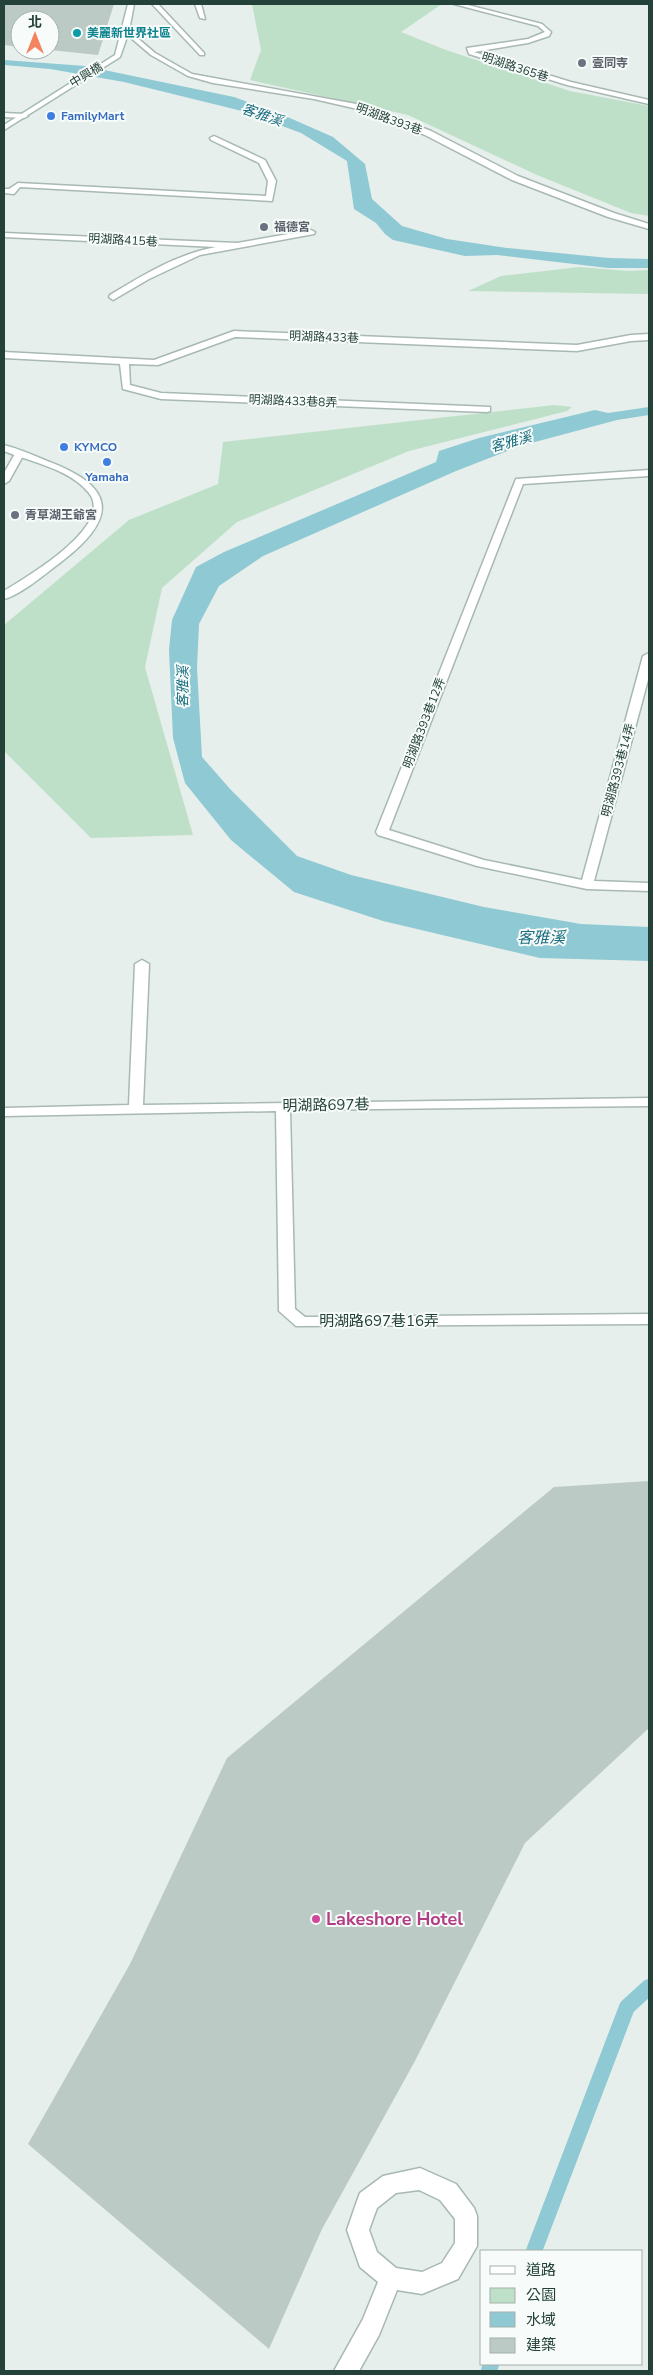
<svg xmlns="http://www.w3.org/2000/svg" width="653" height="2375" font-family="'Nunito Sans','Noto Sans TC',sans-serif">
<rect width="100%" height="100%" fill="#e6efeb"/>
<g fill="#bfe0c8">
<path d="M252,4H442L401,32L446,50L570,91L649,106V216L631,213L537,175L408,115L250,80L261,50Z"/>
<path d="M579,267L628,271L649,270V294L468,291L501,276Z"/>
<path d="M554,405L572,407L567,411L409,451L237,522L162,588L145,667L193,835L91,838L4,751V625L129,520L218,484L223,442Z"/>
</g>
<g fill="#8ec9d4">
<path d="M4,60L85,66L234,97L283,115L333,137L365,164L372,199L402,226L447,239L507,248L609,258L649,259V268H608L497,255L465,256L393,240L385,234L376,223L354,209L347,161L301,133L242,111L124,82L50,69L4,65Z"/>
<path d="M649,407V415L617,420L520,446L456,471L263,556L219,586L199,624L197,668L202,757L231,790L297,856L351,875L484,907L581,924L649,927V961L540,958L383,921L294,892L231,840L185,783L173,738L169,650L172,620L196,567L224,552L436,462L439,451L479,438L595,410L608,413Z"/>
</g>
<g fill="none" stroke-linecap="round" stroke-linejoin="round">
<g stroke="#8ec9d4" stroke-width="16">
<path d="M534,2251L627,2007L649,1987"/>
<path d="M489,2371L491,2364"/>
</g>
</g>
<g fill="#bbcac4">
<path d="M4,4H114L98,55L50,50V20H20V47L4,45Z"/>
<path d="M649,1481V1728L525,1843L415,2061L322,2229L269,2349L28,2144L130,1964L227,1758L554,1487Z"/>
</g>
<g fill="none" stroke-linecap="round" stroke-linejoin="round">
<g stroke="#a8b8b2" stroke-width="3">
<g id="service">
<path d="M152,4H158L204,53V55H200Z"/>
<path d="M195,4H201L205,19L200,18Z"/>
<path d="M454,4H464L542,24L551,32L549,36L528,43L474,52L571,82L649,100V104L567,85L469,54L467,48L528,39L545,32L538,26Z"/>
<path d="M124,30H128L155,53L192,74L367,106L431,131L518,176L614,213L649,224V229L608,217L512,180L425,135L362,110L314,99L213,83L188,76L151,55L124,32Z"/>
<path d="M4,113L24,114L28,116L24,118L4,117Z"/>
<path d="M214,136L265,160L276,181L272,201L20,187L14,194L4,193V189H9L18,183L266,196L268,181L259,163L211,140L210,138Z"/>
<path d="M311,230L315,232L314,234L200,255L149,279L113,300L109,297L110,295C143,275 177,254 216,247L4,237V233L237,243Z"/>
<path d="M234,331L577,345L631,335L649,334V340L631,341L577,351L235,337L158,365L129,364L130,385L161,393L490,407V411L487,412L161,399L123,389L120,364L4,358V352L154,360Z"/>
<path d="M19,451L24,454L9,481L4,484V473L16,452Z"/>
<path d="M649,470V476L523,484L389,830L484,860L582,880L643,656L649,653V676L594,881L649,883V891L587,889L477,866L378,835L376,832L516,479Z"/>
<path d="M420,2168L456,2184L474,2208L477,2216V2246L458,2279L422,2294L397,2290L379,2335L359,2371H334L363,2319L378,2282L360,2267L347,2230L357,2201L360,2193L383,2176ZM419,2190L440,2200L455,2219V2243L442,2263L422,2272L396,2268L377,2252L369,2230L377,2208L396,2193Z"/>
</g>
</g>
<g stroke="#a8b8b2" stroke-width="3">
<path id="minor" d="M142,960L149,964L143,1105L649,1098V1106L290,1110L295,1309L305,1317L649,1314V1324L296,1326L279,1311L276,1111L4,1116V1108L129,1105L135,964Z"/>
</g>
<g stroke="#a4bbb3" stroke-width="3">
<g id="secondary">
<path d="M128,4H134L129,31L120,57L4,130V125L115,55Z"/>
<path d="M4,445C19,449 33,455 47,461C115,486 120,517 61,562C48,572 19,596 4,599V591C25,578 115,526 89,493C70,469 31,462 4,451Z"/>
</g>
</g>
<use href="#service" fill="#fff" fill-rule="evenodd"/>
<use href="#minor" fill="#fff" fill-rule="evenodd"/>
<use href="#secondary" fill="#fff" fill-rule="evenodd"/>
</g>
<circle fill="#0f9aa8" stroke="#f7fbf9" stroke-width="2" cx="77" cy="33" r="5"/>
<g fill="#6b7280" stroke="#f7fbf9" stroke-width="2">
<circle cx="582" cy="63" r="5"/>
<circle cx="264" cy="227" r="5"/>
<circle cx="15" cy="515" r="5"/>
</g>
<g fill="#3f7fe0" stroke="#f7fbf9" stroke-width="2">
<circle cx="51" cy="116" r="5"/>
<circle cx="64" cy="447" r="5"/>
<circle cx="107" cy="462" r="5"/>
</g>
<circle fill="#d1479c" stroke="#f7fbf9" stroke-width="2" cx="316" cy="1919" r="5"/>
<g text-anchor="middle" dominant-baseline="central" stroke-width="4" stroke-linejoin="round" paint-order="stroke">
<g font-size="12" font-weight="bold" fill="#0d838f" stroke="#f7fbf9" text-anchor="start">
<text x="87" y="33">美麗新世界社區</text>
</g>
<g font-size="12" font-weight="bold" fill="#5b616d" stroke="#f7fbf9" text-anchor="start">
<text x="592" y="63">壹同寺</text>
<text x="274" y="227">福德宮</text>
<text x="25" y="515">青草湖王爺宮</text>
</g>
<g font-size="12" fill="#24423a" stroke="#f7fbf9">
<text transform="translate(515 67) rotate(18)">明湖路365巷</text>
<text transform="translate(86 75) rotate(-31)">中興橋</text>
<text transform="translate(389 119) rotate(20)">明湖路393巷</text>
<text transform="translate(123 240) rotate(3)">明湖路415巷</text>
<text transform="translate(324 337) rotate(2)">明湖路433巷</text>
<text transform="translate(293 401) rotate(2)">明湖路433巷8弄</text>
<text transform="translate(424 723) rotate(-69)">明湖路393巷12弄</text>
<text transform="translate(618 770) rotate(-75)">明湖路393巷14弄</text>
</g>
<g font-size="12" font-weight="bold" fill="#366cbe" stroke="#f7fbf9" text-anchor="start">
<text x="61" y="116">FamilyMart</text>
<text x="74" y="447">KYMCO</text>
<text x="107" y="477" text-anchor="middle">Yamaha</text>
</g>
<g font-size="14" font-style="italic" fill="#1c6f80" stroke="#f7fbf9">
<text transform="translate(262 115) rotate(19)">客雅溪</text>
<text transform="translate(511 442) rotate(-16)">客雅溪</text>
<text transform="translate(183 687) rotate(-89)">客雅溪</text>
</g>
<g font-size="15" fill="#24423a" stroke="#f7fbf9">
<text transform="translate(326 1105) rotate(-1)">明湖路697巷</text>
<text x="379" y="1321">明湖路697巷16弄</text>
</g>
<g font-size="16" font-style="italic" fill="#1c6f80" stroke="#f7fbf9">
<text x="541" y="938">客雅溪</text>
</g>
<g font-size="18" font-weight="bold" fill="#b23c85" stroke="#f7fbf9" text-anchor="start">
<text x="326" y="1919">Lakeshore Hotel</text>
</g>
</g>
<rect width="653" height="2375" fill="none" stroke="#24423a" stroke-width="10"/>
<rect x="480" y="2250" width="162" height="115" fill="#f7fbf9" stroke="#a3b1ad"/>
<rect x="490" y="2266" width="25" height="8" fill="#ffffff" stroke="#a3b1ad"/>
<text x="526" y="2275" font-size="15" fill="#24423a">道路</text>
<rect x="490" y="2288" width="25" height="15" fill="#bfe0c8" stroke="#a3b1ad"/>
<text x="526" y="2300" font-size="15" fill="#24423a">公園</text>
<rect x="490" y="2312" width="25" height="15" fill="#8ec9d4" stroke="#a3b1ad"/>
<text x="526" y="2325" font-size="15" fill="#24423a">水域</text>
<rect x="490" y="2338" width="25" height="15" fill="#bbcac4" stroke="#a3b1ad"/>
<text x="526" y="2350" font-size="15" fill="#24423a">建築</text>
<g transform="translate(35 35)"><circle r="24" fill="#f7fbf9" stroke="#a3b1ad"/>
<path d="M0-4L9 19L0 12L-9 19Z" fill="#f4845f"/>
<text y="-8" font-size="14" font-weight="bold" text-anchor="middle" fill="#24423a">北</text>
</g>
</svg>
